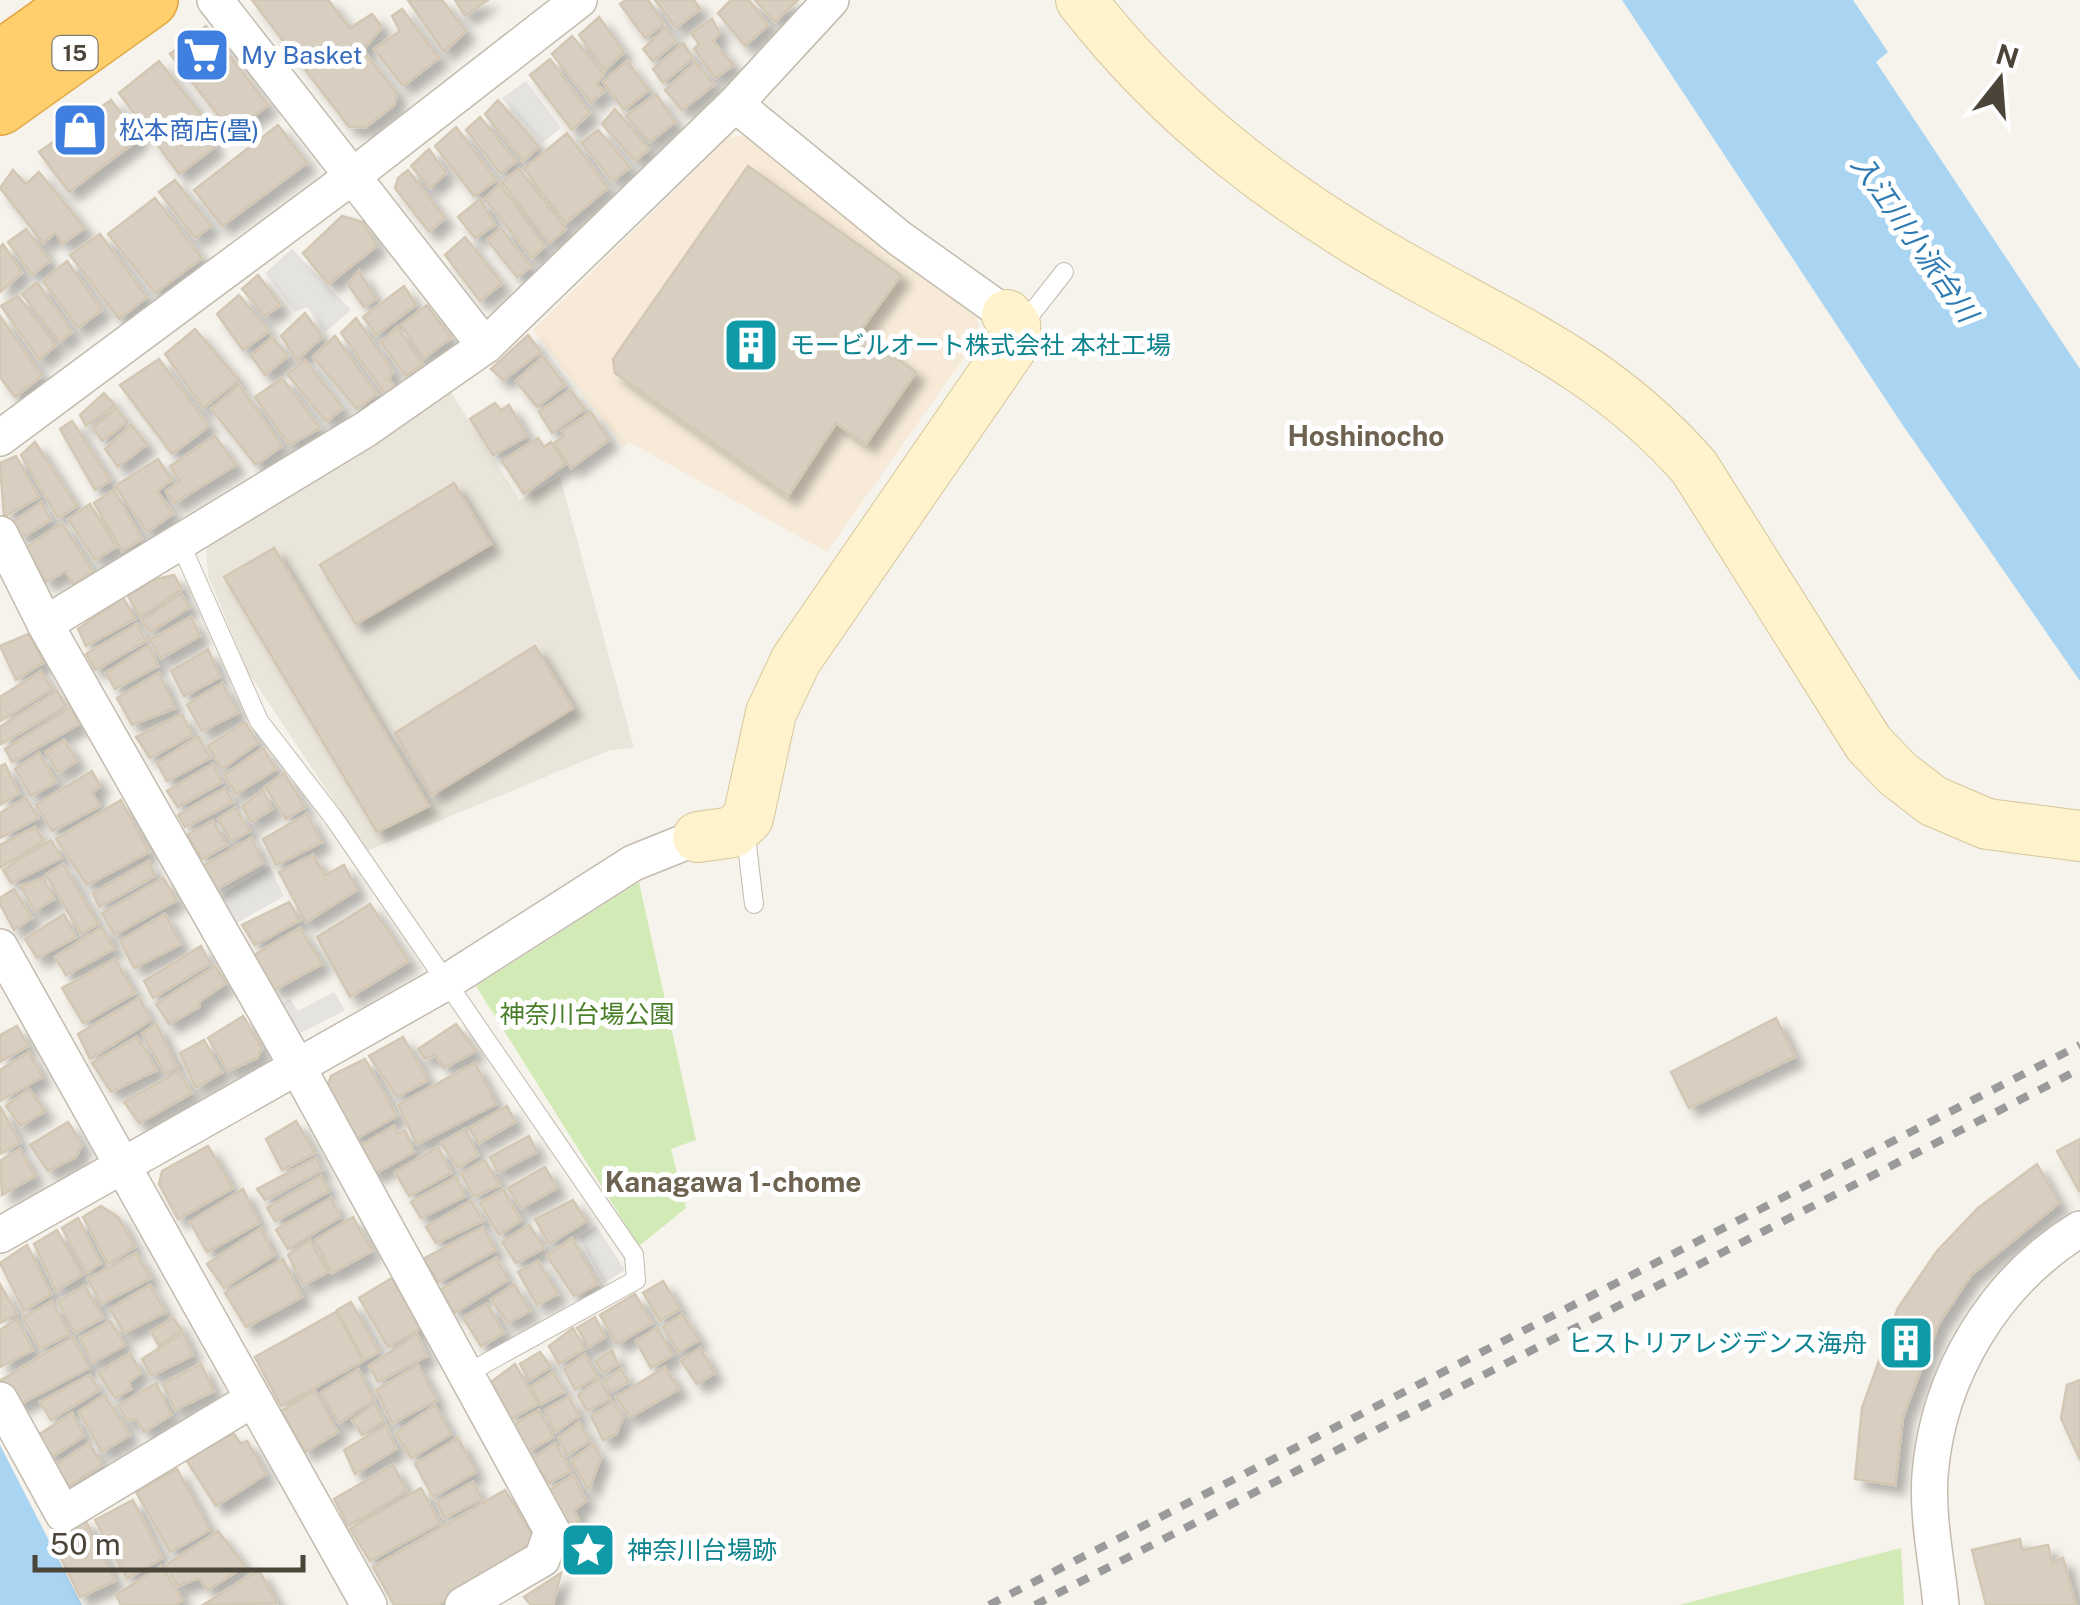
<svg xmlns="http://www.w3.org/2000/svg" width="2080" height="1605" font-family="'Public Sans','Noto Sans JP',sans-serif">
<defs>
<filter id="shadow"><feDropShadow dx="9" dy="9" stdDeviation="5" flood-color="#0004"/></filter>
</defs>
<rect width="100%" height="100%" fill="#f6f3ec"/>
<path fill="#eae5da" d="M448,388L520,500L560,477L634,748L610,750L367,851L248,672L208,576L206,544Z"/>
<path fill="#f7ead8" d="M754,136L976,309L980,335L827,552L629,442L624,447L533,330L728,137Z"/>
<g fill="#d2eab5">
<path d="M639,882L696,1140L671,1149L686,1208L639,1246L476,986Z"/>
<path d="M1901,1548L1904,1605H1679Z"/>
</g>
<g fill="#e5e3e0">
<path d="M526,81L561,128L542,143L502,98Z"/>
<path d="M292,249L351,310L325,332L307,307L295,312L265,273Z"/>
<path d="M269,866L284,896L235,924L218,898Z"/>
<path d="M334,992L345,1010L297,1035L277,1006L290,999L298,1011Z"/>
<path d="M596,1226L625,1270L604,1283L579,1237Z"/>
</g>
<g fill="#a9d4f2">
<path d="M1622,0H1853L1888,52L1876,62L2080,369V681L1902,424Z"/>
<path d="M0,1445L82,1605H0Z"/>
</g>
<g fill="#d8cfc1" stroke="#d3c7b4" stroke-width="2.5" filter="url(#shadow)">
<path d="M252,0H328L350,28L372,14L382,27L363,50L397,93L394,105L366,127H349Z"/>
<path d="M408,0H442L466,31L444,52Z"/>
<path d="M455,0H488L465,16Z"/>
<path d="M626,0H648L664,24L645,38L620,4Z"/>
<path d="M655,0H694L700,9L676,28Z"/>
<path d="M731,0H749L768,25L745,46L718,13Z"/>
<path d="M755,0H798L775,22Z"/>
<path d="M402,9L439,58L403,86L374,49L400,31L392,16Z"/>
<path d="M599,17L624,52L605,70L579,35Z"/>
<path d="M712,19L720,33L713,41L734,65L715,78L694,49L699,44L691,33Z"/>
<path d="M206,26L268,105L232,133L170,54Z"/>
<path d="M666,27L676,42L653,61L643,49Z"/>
<path d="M572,36L604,74L596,84L605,91L591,103L552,54Z"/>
<path d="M683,43L693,58L663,83L653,69Z"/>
<path d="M550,59L590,113L572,130L530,75Z"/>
<path d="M159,61L214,131L207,136L215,147L179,174L119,93Z"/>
<path d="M627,61L649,90L624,110L603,82Z"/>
<path d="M695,62L714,85L682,110L665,90Z"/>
<path d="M656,94L675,122L650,142L626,116Z"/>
<path d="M111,100L140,138L69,192L39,152Z"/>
<path d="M498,100L539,147L523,161L485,114Z"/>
<path d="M615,109L649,149L635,161L602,124Z"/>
<path d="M480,117L516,161L501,174L466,130Z"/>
<path d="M278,125L307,163L222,226L194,190Z"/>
<path d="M456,127L496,180L474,196L435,146Z"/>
<path d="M598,130L630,167L613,181L581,143Z"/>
<path d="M567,133L608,188L566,223L524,169Z"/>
<path d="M429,149L446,173L430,188L411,166Z"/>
<path d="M748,166L901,275L860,331L916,372L866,444L836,423L788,496L615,373L613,359Z"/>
<path d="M519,169L566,229L549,243L502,182Z"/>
<path d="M13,170L26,184L39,172L85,228L62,244L56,232L43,243L0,188Z"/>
<path d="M408,170L445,218L429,232L395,188L398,178Z"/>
<path d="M175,180L211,226L195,238L159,192Z"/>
<path d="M500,184L545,246L532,258L485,199Z"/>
<path d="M155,198L202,258L155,293L108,234Z"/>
<path d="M480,199L495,225L475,238L458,217Z"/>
<path d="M342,216L363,222L377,246L328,284L303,253Z"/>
<path d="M501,228L531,267L517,277L487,240Z"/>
<path d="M26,229L50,261L32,275L8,242Z"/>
<path d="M100,234L147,297L119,319L70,255Z"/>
<path d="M465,237L502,283L480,301L445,255Z"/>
<path d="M3,244L22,273L0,292V247Z"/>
<path d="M67,261L102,310L78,328L43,281Z"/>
<path d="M359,271L376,299L364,307L348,285Z"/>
<path d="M258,275L281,305L265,316L242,289Z"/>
<path d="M37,282L72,332L60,342L22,294Z"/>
<path d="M404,286L416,305L376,335L363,317Z"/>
<path d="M239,295L269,331L243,350L217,314Z"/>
<path d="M18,296L56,345L39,360L1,306Z"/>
<path d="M427,305L451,338L424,358L401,325Z"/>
<path d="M305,313L322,337L297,360L281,336Z"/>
<path d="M0,316L42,376L15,397L0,377Z"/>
<path d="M356,318L393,371L389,379L395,387L384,393L341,333Z"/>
<path d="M397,327L423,364L406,376L381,343Z"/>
<path d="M195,329L239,380L203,408L165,354Z"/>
<path d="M528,335L541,352L503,380L491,369Z"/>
<path d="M335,336L377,394L357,409L313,357Z"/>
<path d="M272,337L288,356L265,375L251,356Z"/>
<path d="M543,356L565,385L537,407L516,381Z"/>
<path d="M159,359L209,426L172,454L120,385Z"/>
<path d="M305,360L343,408L326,422L287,374Z"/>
<path d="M282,378L320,428L289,445L255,397Z"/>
<path d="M239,385L282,446L256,465L211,409Z"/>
<path d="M570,390L585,409L552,433L539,412Z"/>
<path d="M104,393L115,405L86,426L80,415Z"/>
<path d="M495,403L501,410L509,405L527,436L493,455L470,419Z"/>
<path d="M116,408L128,422L102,441L93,428Z"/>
<path d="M591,412L609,440L571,468L554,443L564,436L562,431Z"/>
<path d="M72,421L111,480L95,490L60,429Z"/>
<path d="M131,424L147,444L118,467L105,449Z"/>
<path d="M215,436L236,465L174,503L166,491L180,481L170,466Z"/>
<path d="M538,438L544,447L551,442L565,464L524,494L502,461Z"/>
<path d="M35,442L77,506L58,518L21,455Z"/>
<path d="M16,456L39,497L4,517L0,463Z"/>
<path d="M158,459L172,480L157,491L173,514L147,532L115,486Z"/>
<path d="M454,483L491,544L356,624L320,565Z"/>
<path d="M114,490L142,539L122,551L94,503Z"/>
<path d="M41,502L51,520L21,538L12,523Z"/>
<path d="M90,504L116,547L95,560L68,519Z"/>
<path d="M62,523L93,572L73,584L66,571L46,582L25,548Z"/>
<path d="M274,548L429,806L377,832L224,577Z"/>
<path d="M174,575L182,589L140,617L128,596L153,580Z"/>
<path d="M181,594L190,607L150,632L142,621Z"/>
<path d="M123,597L135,619L86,646L78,629Z"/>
<path d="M191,617L200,636L161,658L150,640Z"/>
<path d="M137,624L146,641L95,670L86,654Z"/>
<path d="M28,634L44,662L16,680L0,646Z"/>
<path d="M149,645L158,666L115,689L106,673Z"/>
<path d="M535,646L573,708L432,795L395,733Z"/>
<path d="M208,649L220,677L184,696L171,671Z"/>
<path d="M41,671L52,689L0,721V697Z"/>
<path d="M159,673L175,708L132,725L117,698Z"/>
<path d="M222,683L238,713L202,731L187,705Z"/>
<path d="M57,691L66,706L1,744L0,727Z"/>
<path d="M71,707L79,724L12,762L5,749Z"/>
<path d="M182,714L192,735L150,758L136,737Z"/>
<path d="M245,722L258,743L222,769L208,746Z"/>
<path d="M198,736L210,758L167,781L157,763Z"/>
<path d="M64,740L77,761L58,773L46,752Z"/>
<path d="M263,748L276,769L236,794L224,775Z"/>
<path d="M39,753L56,782L31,796L15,769Z"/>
<path d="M5,764L19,793L0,805V766Z"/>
<path d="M213,764L222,782L178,807L167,791Z"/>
<path d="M92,771L100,786L92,793L100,806L52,831L36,805Z"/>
<path d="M284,773L305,807L286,819L265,787Z"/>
<path d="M225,788L233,802L185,827L178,815Z"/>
<path d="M263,790L272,809L251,822L242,806Z"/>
<path d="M26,798L38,818L0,838V813Z"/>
<path d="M121,800L149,852L87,885L56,839Z"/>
<path d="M235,808L250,831L231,841L218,819Z"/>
<path d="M307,814L322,842L276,865L263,839Z"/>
<path d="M213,821L227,845L202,859L187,835Z"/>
<path d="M35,827L44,840L0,868V845Z"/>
<path d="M251,838L263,863L215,890L201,867Z"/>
<path d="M51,840L61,858L11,883L3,870Z"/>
<path d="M313,855L325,875L344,865L357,890L306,922L279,872Z"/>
<path d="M149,861L155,876L99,907L93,893Z"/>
<path d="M63,864L98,924L81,934L46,875Z"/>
<path d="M43,878L54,899L34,911L21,886Z"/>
<path d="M163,878L177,900L114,935L102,913Z"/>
<path d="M14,889L32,918L14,930L0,904V898Z"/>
<path d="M289,902L300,920L255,945L242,925Z"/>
<path d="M370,904L409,961L350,997L317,937Z"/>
<path d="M64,914L76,937L37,958L25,939Z"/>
<path d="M165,914L181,944L134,968L120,941Z"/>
<path d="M102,927L114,949L66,975L55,957Z"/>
<path d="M300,928L322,964L274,990L254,955Z"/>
<path d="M201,946L210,964L153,998L144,981Z"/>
<path d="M115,959L135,993L83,1023L62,988Z"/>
<path d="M215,966L226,983L200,1001L199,1007L169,1024L156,1004Z"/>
<path d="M139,998L151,1020L90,1059L78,1034Z"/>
<path d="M243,1016L262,1048L257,1058L228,1071L208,1038Z"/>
<path d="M1776,1018L1795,1057L1689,1108L1671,1072Z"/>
<path d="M156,1023L177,1067L165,1073L142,1034Z"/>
<path d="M456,1024L476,1051L444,1068L435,1054L425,1059L418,1049Z"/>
<path d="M17,1026L28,1046L0,1062V1035Z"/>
<path d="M137,1037L157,1070L111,1092L92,1063Z"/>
<path d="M403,1037L428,1080L397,1097L369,1056Z"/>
<path d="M204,1040L222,1072L196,1088L180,1053Z"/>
<path d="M29,1052L42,1077L0,1101V1070Z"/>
<path d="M365,1059L397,1116L353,1140L325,1092L331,1076Z"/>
<path d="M475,1063L496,1104L417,1144L398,1105Z"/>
<path d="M179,1071L192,1093L139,1123L124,1102Z"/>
<path d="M29,1089L45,1111L21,1126L6,1106Z"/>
<path d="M0,1106L20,1143L0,1154Z"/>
<path d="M507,1106L515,1122L479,1143L469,1128Z"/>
<path d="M296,1121L315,1153L282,1170L266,1139Z"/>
<path d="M68,1122L82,1144L76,1157L48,1171L30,1145Z"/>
<path d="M394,1126L398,1134L405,1130L414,1152L372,1175L357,1148Z"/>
<path d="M465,1129L478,1155L458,1168L441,1143Z"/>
<path d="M529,1136L537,1152L498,1172L490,1157Z"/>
<path d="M2080,1139V1190L2079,1191L2057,1151Z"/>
<path d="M208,1146L233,1188L178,1219L159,1184L162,1171Z"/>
<path d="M438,1147L451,1173L409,1196L395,1172Z"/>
<path d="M20,1149L35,1176L2,1195L0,1161Z"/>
<path d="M316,1158L322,1170L265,1200L257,1189Z"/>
<path d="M484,1160L500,1185L474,1197L461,1174Z"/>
<path d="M2037,1164L2059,1203L1971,1275L1939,1323L1903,1416L1895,1485L1855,1479L1862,1408L1898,1308L1937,1251L1978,1208Z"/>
<path d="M545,1167L557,1188L521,1208L508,1188Z"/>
<path d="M321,1176L329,1191L275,1221L267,1208Z"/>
<path d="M456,1177L465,1196L421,1218L411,1202Z"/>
<path d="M243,1189L259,1223L207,1252L190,1222Z"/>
<path d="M503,1189L521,1220L499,1235L480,1203Z"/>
<path d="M331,1198L340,1217L288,1249L276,1230Z"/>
<path d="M573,1200L586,1221L549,1244L535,1219Z"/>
<path d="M471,1201L483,1221L436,1243L426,1227Z"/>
<path d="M101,1206L118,1217L135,1247L108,1264L83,1217Z"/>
<path d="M353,1217L372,1251L332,1273L315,1240Z"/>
<path d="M78,1218L101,1263L86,1273L62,1228Z"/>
<path d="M529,1225L544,1248L516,1263L502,1242Z"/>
<path d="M483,1227L496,1250L438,1282L423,1259Z"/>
<path d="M261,1228L274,1255L224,1288L207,1264Z"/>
<path d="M57,1230L82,1275L56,1291L34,1244Z"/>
<path d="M572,1238L598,1284L574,1296L547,1256Z"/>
<path d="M310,1240L328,1272L303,1285L288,1255Z"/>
<path d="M27,1245L51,1294L24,1311L0,1263Z"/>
<path d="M136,1253L151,1278L101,1304L88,1279Z"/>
<path d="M496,1258L508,1280L454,1313L440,1290Z"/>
<path d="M283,1259L302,1297L246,1327L225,1293Z"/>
<path d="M538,1261L558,1294L537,1305L518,1272Z"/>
<path d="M392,1278L421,1328L388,1347L359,1298Z"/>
<path d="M663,1281L680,1309L660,1321L643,1293Z"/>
<path d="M0,1284L17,1314L0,1323Z"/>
<path d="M514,1284L530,1311L508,1323L491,1300Z"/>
<path d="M150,1285L166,1312L124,1333L110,1309Z"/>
<path d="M85,1286L103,1318L75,1333L58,1301Z"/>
<path d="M635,1294L652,1323L617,1344L600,1315Z"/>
<path d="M52,1301L70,1334L40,1349L23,1318Z"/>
<path d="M351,1302L379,1352L364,1360L337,1310Z"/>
<path d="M487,1304L504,1333L481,1346L463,1318Z"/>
<path d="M336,1312L363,1361L281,1406L255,1357Z"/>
<path d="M682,1314L699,1340L678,1352L663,1327Z"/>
<path d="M595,1317L605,1337L589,1347L577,1328Z"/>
<path d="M173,1318L182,1330L159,1346L151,1332Z"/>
<path d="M17,1319L33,1350L0,1367V1330Z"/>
<path d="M110,1321L125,1345L92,1363L80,1338Z"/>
<path d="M573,1328L585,1349L559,1364L549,1346Z"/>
<path d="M657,1328L673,1355L651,1368L636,1341Z"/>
<path d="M183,1333L193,1355L151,1376L142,1359Z"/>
<path d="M417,1334L427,1356L378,1382L369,1366Z"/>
<path d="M73,1337L89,1368L16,1406L1,1380Z"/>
<path d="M700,1348L714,1373L697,1384L681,1361Z"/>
<path d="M612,1350L618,1364L603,1373L595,1361Z"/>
<path d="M540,1352L551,1367L529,1380L520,1364Z"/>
<path d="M130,1353L141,1373L129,1382L131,1389L115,1398L98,1373Z"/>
<path d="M585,1354L597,1376L575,1390L564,1369Z"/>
<path d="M201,1364L214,1391L175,1410L163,1384Z"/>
<path d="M515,1364L538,1404L511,1419L491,1382Z"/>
<path d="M418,1365L437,1400L392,1423L376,1390Z"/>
<path d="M665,1367L679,1389L630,1417L616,1397Z"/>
<path d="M358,1369L374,1400L339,1423L321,1393Z"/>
<path d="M621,1369L629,1382L611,1391L604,1380Z"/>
<path d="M553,1372L564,1392L541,1404L531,1387Z"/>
<path d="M90,1375L99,1390L51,1420L40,1402Z"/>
<path d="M599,1379L610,1399L587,1411L578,1395Z"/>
<path d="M2080,1380V1460L2061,1418L2067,1385Z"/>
<path d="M156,1383L171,1415L144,1432L136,1419L128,1421L118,1406Z"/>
<path d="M315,1391L338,1432L305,1452L281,1411Z"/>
<path d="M104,1395L130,1435L102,1452L79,1412Z"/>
<path d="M569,1396L579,1416L555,1432L545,1410Z"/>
<path d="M613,1402L623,1417L616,1434L603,1440L591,1416Z"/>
<path d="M375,1404L384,1421L362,1435L352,1420Z"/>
<path d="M435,1405L451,1434L411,1458L396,1433Z"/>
<path d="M539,1410L553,1437L527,1452L513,1425Z"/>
<path d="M72,1413L84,1436L50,1458L35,1437Z"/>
<path d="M579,1422L590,1441L567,1455L559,1438Z"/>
<path d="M386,1425L396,1449L355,1474L344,1450Z"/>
<path d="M234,1434L241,1444L247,1441L266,1474L216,1506L185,1458Z"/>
<path d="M458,1438L476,1472L433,1497L415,1464Z"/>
<path d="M89,1443L102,1465L66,1488L51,1468Z"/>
<path d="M555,1443L571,1471L548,1483L532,1459Z"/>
<path d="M593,1444L601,1457L589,1490L571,1461Z"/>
<path d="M393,1465L407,1491L348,1526L334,1499Z"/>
<path d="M177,1469L210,1530L170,1552L136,1492Z"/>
<path d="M573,1475L586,1501L574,1510L579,1520L569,1529L548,1491Z"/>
<path d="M473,1482L482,1499L444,1518L437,1502Z"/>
<path d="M421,1488L440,1523L370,1561L350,1529Z"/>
<path d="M505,1490L535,1539L530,1553L437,1605H394L373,1567Z"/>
<path d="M133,1500L162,1558L127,1579L95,1520Z"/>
<path d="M85,1519L115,1581L80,1597L51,1538Z"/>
<path d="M218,1531L245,1566L208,1590L199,1578L178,1586L166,1565Z"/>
<path d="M2020,1539L2022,1550L2048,1545L2052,1562L2063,1558L2076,1605H1986L1972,1550Z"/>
<path d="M161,1566L183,1600L175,1605H121L116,1595Z"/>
<path d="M259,1570L277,1603L203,1605Z"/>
<path d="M561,1573L553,1605H531L524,1597Z"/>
</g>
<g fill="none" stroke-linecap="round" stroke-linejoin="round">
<g stroke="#c2bbae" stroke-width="20">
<g id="lane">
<path d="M1020,328L1064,272"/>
<path d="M181,545L259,721L333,817L634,1255L636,1280L466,1374"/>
<path d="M745,829L754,904"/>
</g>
</g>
<g stroke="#c2bbae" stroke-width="38">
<g id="street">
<path d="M215,0L485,346"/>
<path d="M735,104L899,238L1007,315"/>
<path d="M0,438L354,175L579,0"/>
<path d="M0,534L45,624L297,1066L552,1531L542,1559L463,1605"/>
<path d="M45,624L366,429L485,346L735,104L831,0"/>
<path d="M0,947L369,1605"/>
<path d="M0,1235L445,983L633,863L698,837"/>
<path d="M0,1400L63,1514L253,1399"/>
<path d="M1941,1605C1937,1563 1927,1518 1930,1475C1938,1375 1994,1282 2080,1229"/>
</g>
</g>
<g stroke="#d6c79b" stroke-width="52">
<g id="secondary">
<path d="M1081,0C1173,119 1289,205 1420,277C1527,336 1611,373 1694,467L1869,744L1898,774L1933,801L1987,824L2080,836"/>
<path d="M698,837L733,832L748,818L771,713L796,660L1016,341L1015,324L1007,315"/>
</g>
</g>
<g stroke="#e0a43c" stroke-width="58">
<g id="highway">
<path d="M0,59L83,0"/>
<path d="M0,107L150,0"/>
</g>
</g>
<use href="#lane" stroke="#fff" stroke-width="18"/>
<use href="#street" stroke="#fff" stroke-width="35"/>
<use href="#secondary" stroke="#fff3cd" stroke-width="50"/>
<use href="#highway" stroke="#ffcf6e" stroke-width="55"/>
<g stroke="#9a9a9a" stroke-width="8" stroke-dasharray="12 12" stroke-linecap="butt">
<path d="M989,1605L2080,1045"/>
<path d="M1035,1605L2080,1069"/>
</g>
</g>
<defs>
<g id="supermarket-square" transform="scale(2.875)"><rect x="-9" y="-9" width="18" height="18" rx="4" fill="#3f7fe0" stroke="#fff"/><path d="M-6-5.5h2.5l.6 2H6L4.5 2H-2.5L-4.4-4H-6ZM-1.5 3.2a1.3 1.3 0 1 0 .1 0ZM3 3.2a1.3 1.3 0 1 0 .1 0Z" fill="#fff"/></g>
<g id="shop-square" transform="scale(2.875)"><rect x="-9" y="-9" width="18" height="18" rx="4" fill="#3f7fe0" stroke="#fff"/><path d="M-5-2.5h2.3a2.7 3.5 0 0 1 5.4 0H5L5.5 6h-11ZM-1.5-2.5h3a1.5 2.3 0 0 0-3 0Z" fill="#fff"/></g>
<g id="building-square" transform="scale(2.875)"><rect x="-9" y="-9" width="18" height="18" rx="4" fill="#0f9aa8" stroke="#fff"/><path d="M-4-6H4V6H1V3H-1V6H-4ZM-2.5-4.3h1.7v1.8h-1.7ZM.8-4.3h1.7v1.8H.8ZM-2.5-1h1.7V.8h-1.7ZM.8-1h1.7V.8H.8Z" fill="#fff"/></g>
<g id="sight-square" transform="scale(2.875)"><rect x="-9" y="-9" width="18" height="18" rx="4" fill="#0f9aa8" stroke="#fff"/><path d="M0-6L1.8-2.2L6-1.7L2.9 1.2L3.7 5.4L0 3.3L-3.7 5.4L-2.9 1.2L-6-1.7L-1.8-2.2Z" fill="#fff"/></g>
</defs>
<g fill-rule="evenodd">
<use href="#supermarket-square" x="202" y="55"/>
<use href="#shop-square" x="80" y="130"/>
<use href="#building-square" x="751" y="345"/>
<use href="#building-square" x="1906" y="1343"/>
<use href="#sight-square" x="588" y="1550"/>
</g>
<g text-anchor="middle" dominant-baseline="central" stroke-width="10" stroke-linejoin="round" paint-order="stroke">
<rect fill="#fff" stroke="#817c74" stroke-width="2.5" x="52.5" y="36" width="45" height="34" rx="8"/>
<g font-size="22" font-weight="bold" fill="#4b4439">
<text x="75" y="53">15</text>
</g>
<g font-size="25" fill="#366cbe" stroke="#fff" text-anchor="start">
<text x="241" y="55">My Basket</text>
<text x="119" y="130">松本商店(畳)</text>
</g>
<g font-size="25" fill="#0d838f" stroke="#fff" text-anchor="start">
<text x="790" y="345">モービルオート株式会社 本社工場</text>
<text x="1867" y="1343" text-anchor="end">ヒストリアレジデンス海舟</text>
<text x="627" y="1550">神奈川台場跡</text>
</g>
<g font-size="25" fill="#4a7f2a" stroke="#fff">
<text x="587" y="1014">神奈川台場公園</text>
</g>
<g font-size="28" font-style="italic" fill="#2e7ab2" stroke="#fff">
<text transform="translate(1915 238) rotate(55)">入江川小派台川</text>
</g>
<g font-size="28" font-weight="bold" fill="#6e6250" stroke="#fff">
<text x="1366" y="435">Hoshinocho</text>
<text x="733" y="1181">Kanagawa 1-chome</text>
</g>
</g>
<g transform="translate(2000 80) rotate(17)" stroke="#ffffff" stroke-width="8" paint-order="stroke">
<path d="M0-8L18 38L0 25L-18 38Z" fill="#4b4439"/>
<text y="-15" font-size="28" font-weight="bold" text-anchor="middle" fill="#4b4439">N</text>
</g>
<path d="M35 1555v15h268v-15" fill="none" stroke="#4b4439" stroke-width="5"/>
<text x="50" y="1555" font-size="30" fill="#4b4439" stroke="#ffffff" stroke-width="8" paint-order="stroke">50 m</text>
</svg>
